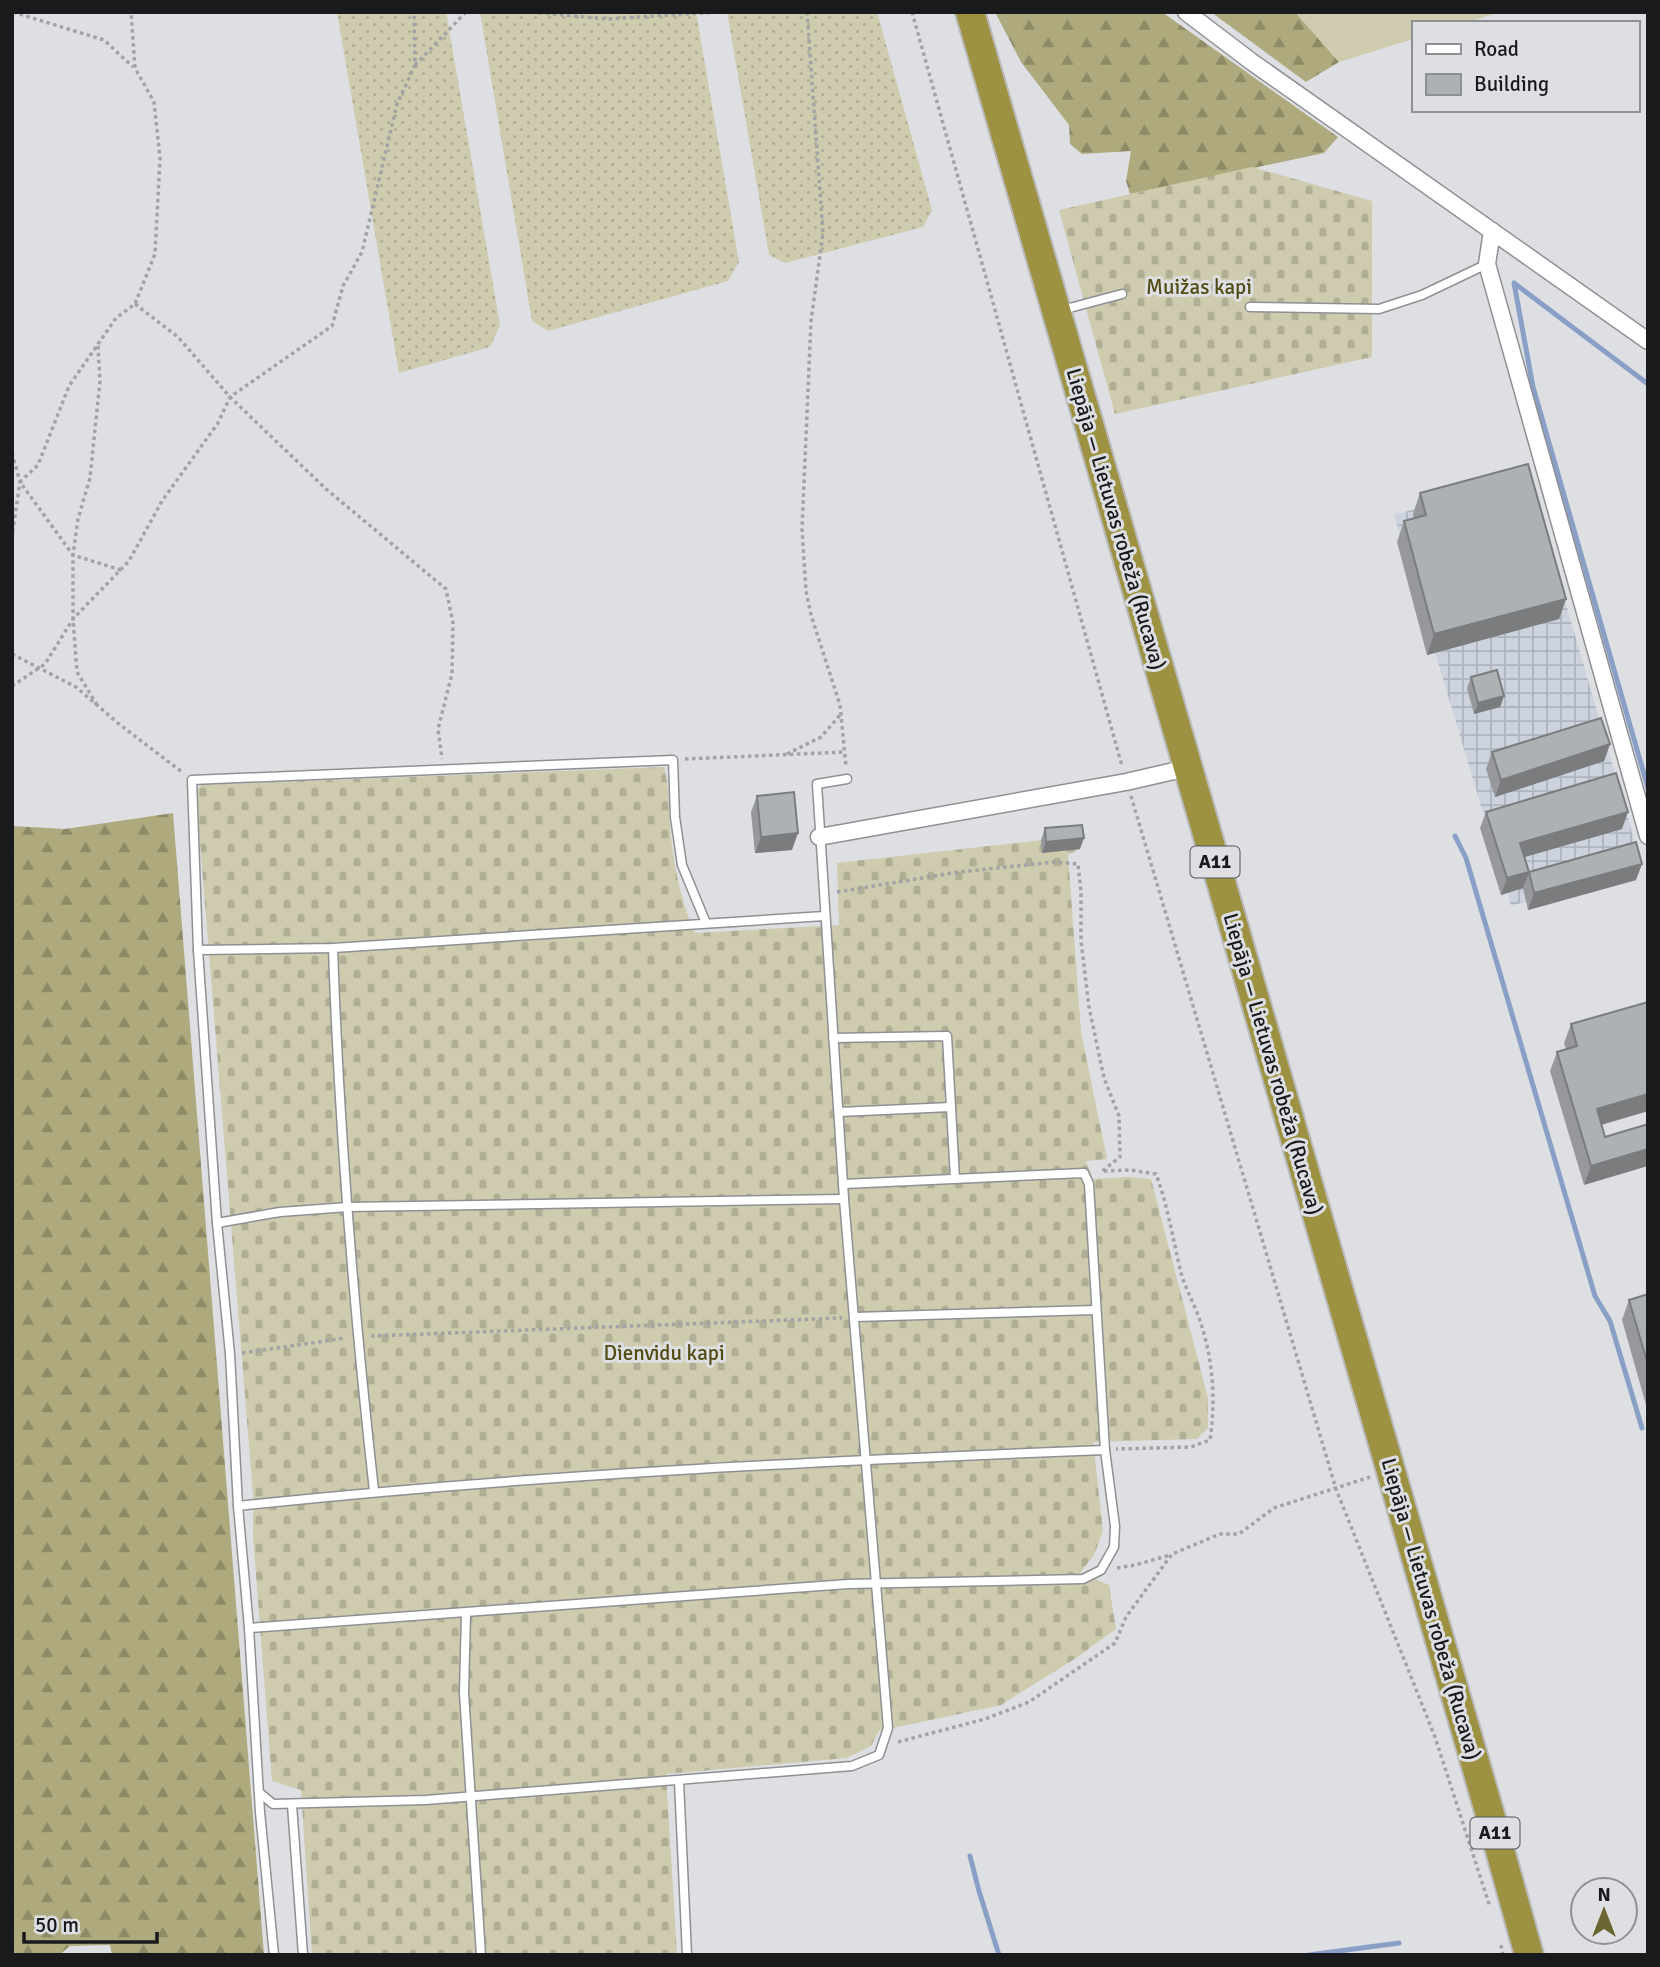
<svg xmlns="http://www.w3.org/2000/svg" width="1660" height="1967" font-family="Signika,sans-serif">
<defs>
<pattern id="industrial-grid" width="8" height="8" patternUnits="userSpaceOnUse" patternTransform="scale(1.75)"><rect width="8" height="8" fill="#cdd3de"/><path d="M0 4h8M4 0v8" fill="none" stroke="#afb5be"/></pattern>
<pattern id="grass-dots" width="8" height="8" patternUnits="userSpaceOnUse" patternTransform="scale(1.75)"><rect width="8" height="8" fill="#cecbae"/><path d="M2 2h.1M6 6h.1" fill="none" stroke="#b0ae95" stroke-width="1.8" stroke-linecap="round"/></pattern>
<pattern id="forest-firs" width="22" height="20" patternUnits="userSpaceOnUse" patternTransform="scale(1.75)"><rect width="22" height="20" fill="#afaa7d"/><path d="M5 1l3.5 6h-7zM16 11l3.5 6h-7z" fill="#8e8a66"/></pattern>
<pattern id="cemetery-stones" width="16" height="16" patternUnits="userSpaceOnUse" patternTransform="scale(1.75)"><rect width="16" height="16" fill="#cecbae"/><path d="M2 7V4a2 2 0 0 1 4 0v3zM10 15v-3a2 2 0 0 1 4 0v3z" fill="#b0ae95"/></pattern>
</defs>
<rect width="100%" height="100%" fill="#dddfe3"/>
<path fill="url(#industrial-grid)" d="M1529,476L1642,867L1511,906L1394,515Z"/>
<g fill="url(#grass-dots)">
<path d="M337,12H446L500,325L490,347L399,373Z"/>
<path d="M480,12H696L739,262L728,281L548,331L532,321Z"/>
<path d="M727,12H877L932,210L923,227L785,263L769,255Z"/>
</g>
<g fill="url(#forest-firs)">
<path d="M995,12H1162L1338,137L1324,153L1130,194L1126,181L1131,151L1082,154L1070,144L1069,125L1021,62Z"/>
<path d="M1211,12H1295L1339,62L1306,82Z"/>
<path d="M173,813L264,1955H112L110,1945L70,1946L59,1955H12V826L65,829Z"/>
</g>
<g fill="url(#cemetery-stones)">
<path d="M1252,167L1372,201V357L1115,414L1059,210Z"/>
<path d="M664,767C668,782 668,795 669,810C671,852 678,895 695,933L839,925L837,863L1078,836L1080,849L1068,855L1081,1032L1107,1159L1086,1161L1093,1179L1128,1177L1151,1179L1208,1398V1428L1197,1439L1093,1442L1103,1531L1094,1555L1080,1573L1109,1585L1116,1629L1076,1658L1001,1705L879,1731L871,1746L847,1758L666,1774L677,1955H312L301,1790L272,1781L253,1537V1495L196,793L201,785Z"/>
</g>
<path fill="#cecbae" d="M1295,12H1500L1465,23H1413V39L1339,62Z"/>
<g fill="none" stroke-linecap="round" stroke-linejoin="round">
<g stroke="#8a9fc6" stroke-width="5">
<path d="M1648,384L1514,283L1533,387L1648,788"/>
<path d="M1455,836L1466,858L1595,1296L1610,1321L1642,1428"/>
<path d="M970,1856L979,1891L999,1955"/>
<path d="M1309,1955L1399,1943"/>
</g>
<g stroke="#8e9093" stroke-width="11">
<g id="lane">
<path d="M1250,307L1379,309L1422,295L1487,264"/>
<path d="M1062,310L1122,294"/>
<path d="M333,948C339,1129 354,1311 374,1491"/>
<path d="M198,950L333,948L824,916"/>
<path d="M833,1038L947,1036L955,1179"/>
<path d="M839,1112L951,1107"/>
<path d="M217,1223L280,1212L348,1207L844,1199"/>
<path d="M855,1317L1096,1310"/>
<path d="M238,1506C526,1475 816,1461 1105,1450"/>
<path d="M466,1613L464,1693L481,1955"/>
<path d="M249,1628L848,1584L1083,1579L1101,1570L1114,1547L1115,1526L1105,1450L1089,1184L1084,1173L844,1184"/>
<path d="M679,1781L687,1955"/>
<path d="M261,1794L273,1804L426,1800L852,1766L879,1755L888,1728L844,1199L817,784L847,779"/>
<path d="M292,1805L303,1955"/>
<path d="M274,1955L260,1812L249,1628L238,1506L230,1354L217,1223L198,950L192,780L673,760L675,817L682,865L706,923"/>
</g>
</g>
<g stroke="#8e9093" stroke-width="19">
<g id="street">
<path d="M1186,12L1252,62L1648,341"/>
<path d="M1492,231L1487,264L1648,836"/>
<path d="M819,837L1126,782L1187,768"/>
</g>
</g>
<g stroke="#bababb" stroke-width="32">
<path id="highway" d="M970,12L1491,1818L1529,1955"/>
</g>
<g stroke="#a1a3a6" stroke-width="3.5" stroke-dasharray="3.5 3.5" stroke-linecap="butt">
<path d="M13,12L104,40L133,67"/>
<path d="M532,12L607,19L717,12"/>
<path d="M807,12L823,233L811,321L802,529L806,591L811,615L840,705L846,766"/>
<path d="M912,12L1122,766"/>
<path d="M415,65L466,12"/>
<path d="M135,304L178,337L230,397L326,489L446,589L453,623L452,674L438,729L442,759"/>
<path d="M12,453L20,482L12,536"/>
<path d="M121,570L73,555L20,482L38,465L69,386L116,318L135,304L155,254L160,158L154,102L135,68L131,12"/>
<path d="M12,654L76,687L119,724L182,772"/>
<path d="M12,686L45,664L73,619L129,561L162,501L218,423L230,397L332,326L343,286L362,252L397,104L415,65L414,12"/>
<path d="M97,705L77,672L73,619V555L78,519L90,478L100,381L98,346"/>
<path d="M787,754L821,737L841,714"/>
<path d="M685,759L844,752"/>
<path d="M1131,796L1336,1489L1435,1737L1490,1907"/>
<path d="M837,892L959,872L1055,862L1078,864L1081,892V941L1089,1007L1104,1078L1119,1116L1120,1157L1101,1172"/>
<path d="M1104,1171L1130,1170L1156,1174C1168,1207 1173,1239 1181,1273C1185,1288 1194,1303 1199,1318C1213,1357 1216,1399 1210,1440L1191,1447L1116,1449"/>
<path d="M371,1336L842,1318"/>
<path d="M242,1353L345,1338"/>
<path d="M1117,1568L1135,1565L1170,1555"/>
<path d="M898,1742L985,1719L1029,1702L1115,1643L1126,1617L1172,1554L1220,1534H1239L1274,1508L1370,1477"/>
<path d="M1501,1945L1503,1955"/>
</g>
<use href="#lane" stroke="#fff" stroke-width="8"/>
<use href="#street" stroke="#fff" stroke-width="16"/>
<use href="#highway" stroke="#9d9242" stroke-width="28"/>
</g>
<g fill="#96989b">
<path d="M1420,493L1566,599L1559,619L1427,655L1397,542L1404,521L1414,518L1413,514Z"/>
<path d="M1471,677L1504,696L1500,707L1474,714L1467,688Z"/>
<path d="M1610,744L1604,761L1495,797L1486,769L1492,752Z"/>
<path d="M757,796L792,850L755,853L751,812Z"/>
<path d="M1486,812L1622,829L1524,857L1529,872L1636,880L1528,910L1523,888L1501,895L1480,828Z"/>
<path d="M1045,828L1080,849L1042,853L1041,840Z"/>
<path d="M1648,1002V1111L1601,1125L1605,1137L1584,1185L1550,1071L1557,1052L1566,1049L1564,1043L1571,1024Z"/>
<path d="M1648,1294V1412L1622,1320L1629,1300Z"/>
</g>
<g fill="#7a7c7e">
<path d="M1566,599L1559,619L1427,655L1434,634Z"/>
<path d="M1504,696L1500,707L1474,714L1478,703Z"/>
<path d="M1610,744L1604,761L1495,797L1501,780Z"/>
<path d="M1628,812L1622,829L1514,860L1520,843Z"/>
<path d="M798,833L792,850L755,853L761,837Z"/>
<path d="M1084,838L1080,849L1042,853L1046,842Z"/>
<path d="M1642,864L1636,880L1528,910L1534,893Z"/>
<path d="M1529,872L1523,888L1501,895L1507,878Z"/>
<path d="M1648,1094V1111L1590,1128L1597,1109Z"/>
<path d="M1648,1149V1166L1584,1185L1591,1166Z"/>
</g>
<g fill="#aeb1b4" stroke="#7a7c7e" stroke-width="2">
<path d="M1528,464L1566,599L1434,634L1404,521L1426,515L1420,493Z"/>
<path d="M1497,670L1504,696L1478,703L1471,677Z"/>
<path d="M1601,718L1610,744L1501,780L1492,752Z"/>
<path d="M1616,773L1628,812L1520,843L1529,872L1507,878L1486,812Z"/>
<path d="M794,792L798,833L761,837L757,796Z"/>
<path d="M1082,825L1084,838L1046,842L1045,828Z"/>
<path d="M1636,842L1642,864L1534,893L1529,872Z"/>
<path d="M1648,1002V1094L1597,1109L1605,1137L1648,1124V1149L1591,1166L1557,1052L1577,1046L1571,1024Z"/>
<path d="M1648,1294V1365L1629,1300Z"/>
</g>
<g text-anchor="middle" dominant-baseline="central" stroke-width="6" stroke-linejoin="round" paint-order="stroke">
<g fill="#dddfe3" stroke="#545557" stroke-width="2">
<rect x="1190.5" y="846.5" width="49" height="31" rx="5"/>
<rect x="1470.5" y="1817.5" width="49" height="31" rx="5"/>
</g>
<g font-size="19" font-weight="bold" fill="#191a1b">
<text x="1215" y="862">A11</text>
<text x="1495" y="1833">A11</text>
</g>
<g font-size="21" fill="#514a13" stroke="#dddfe3">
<text x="1199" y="287">Muižas kapi</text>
<text x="664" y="1353">Dienvidu kapi</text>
</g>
<g font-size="21" fill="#191a1b" stroke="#dddfe3">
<text transform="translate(1116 519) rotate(74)">Liepāja — Lietuvas robeža (Rucava)</text>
<text transform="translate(1273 1064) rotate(74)">Liepāja — Lietuvas robeža (Rucava)</text>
<text transform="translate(1431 1609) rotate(74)">Liepāja — Lietuvas robeža (Rucava)</text>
</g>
</g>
<rect width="1660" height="1967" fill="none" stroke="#191a1b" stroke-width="28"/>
<rect x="1412" y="21" width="228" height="91" fill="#dddfe3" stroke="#8f9093" stroke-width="2"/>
<rect x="1426" y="44" width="35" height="10" fill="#ffffff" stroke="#8f9093" stroke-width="2"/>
<text x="1474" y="56" font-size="21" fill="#191a1b">Road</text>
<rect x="1426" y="74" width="35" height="21" fill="#aeb1b4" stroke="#8f9093" stroke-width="2"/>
<text x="1474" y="91" font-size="21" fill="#191a1b">Building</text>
<g transform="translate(1604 1911)"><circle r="33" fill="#dddfe3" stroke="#8f9093" stroke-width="2"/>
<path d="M0-5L12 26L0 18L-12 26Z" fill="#6b6531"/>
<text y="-10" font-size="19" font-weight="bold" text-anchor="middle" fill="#191a1b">N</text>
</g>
<path d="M24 1932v10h133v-10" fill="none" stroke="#191a1b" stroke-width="3.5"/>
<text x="35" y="1932" font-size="21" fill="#191a1b" stroke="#dddfe3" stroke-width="5" paint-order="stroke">50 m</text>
</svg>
